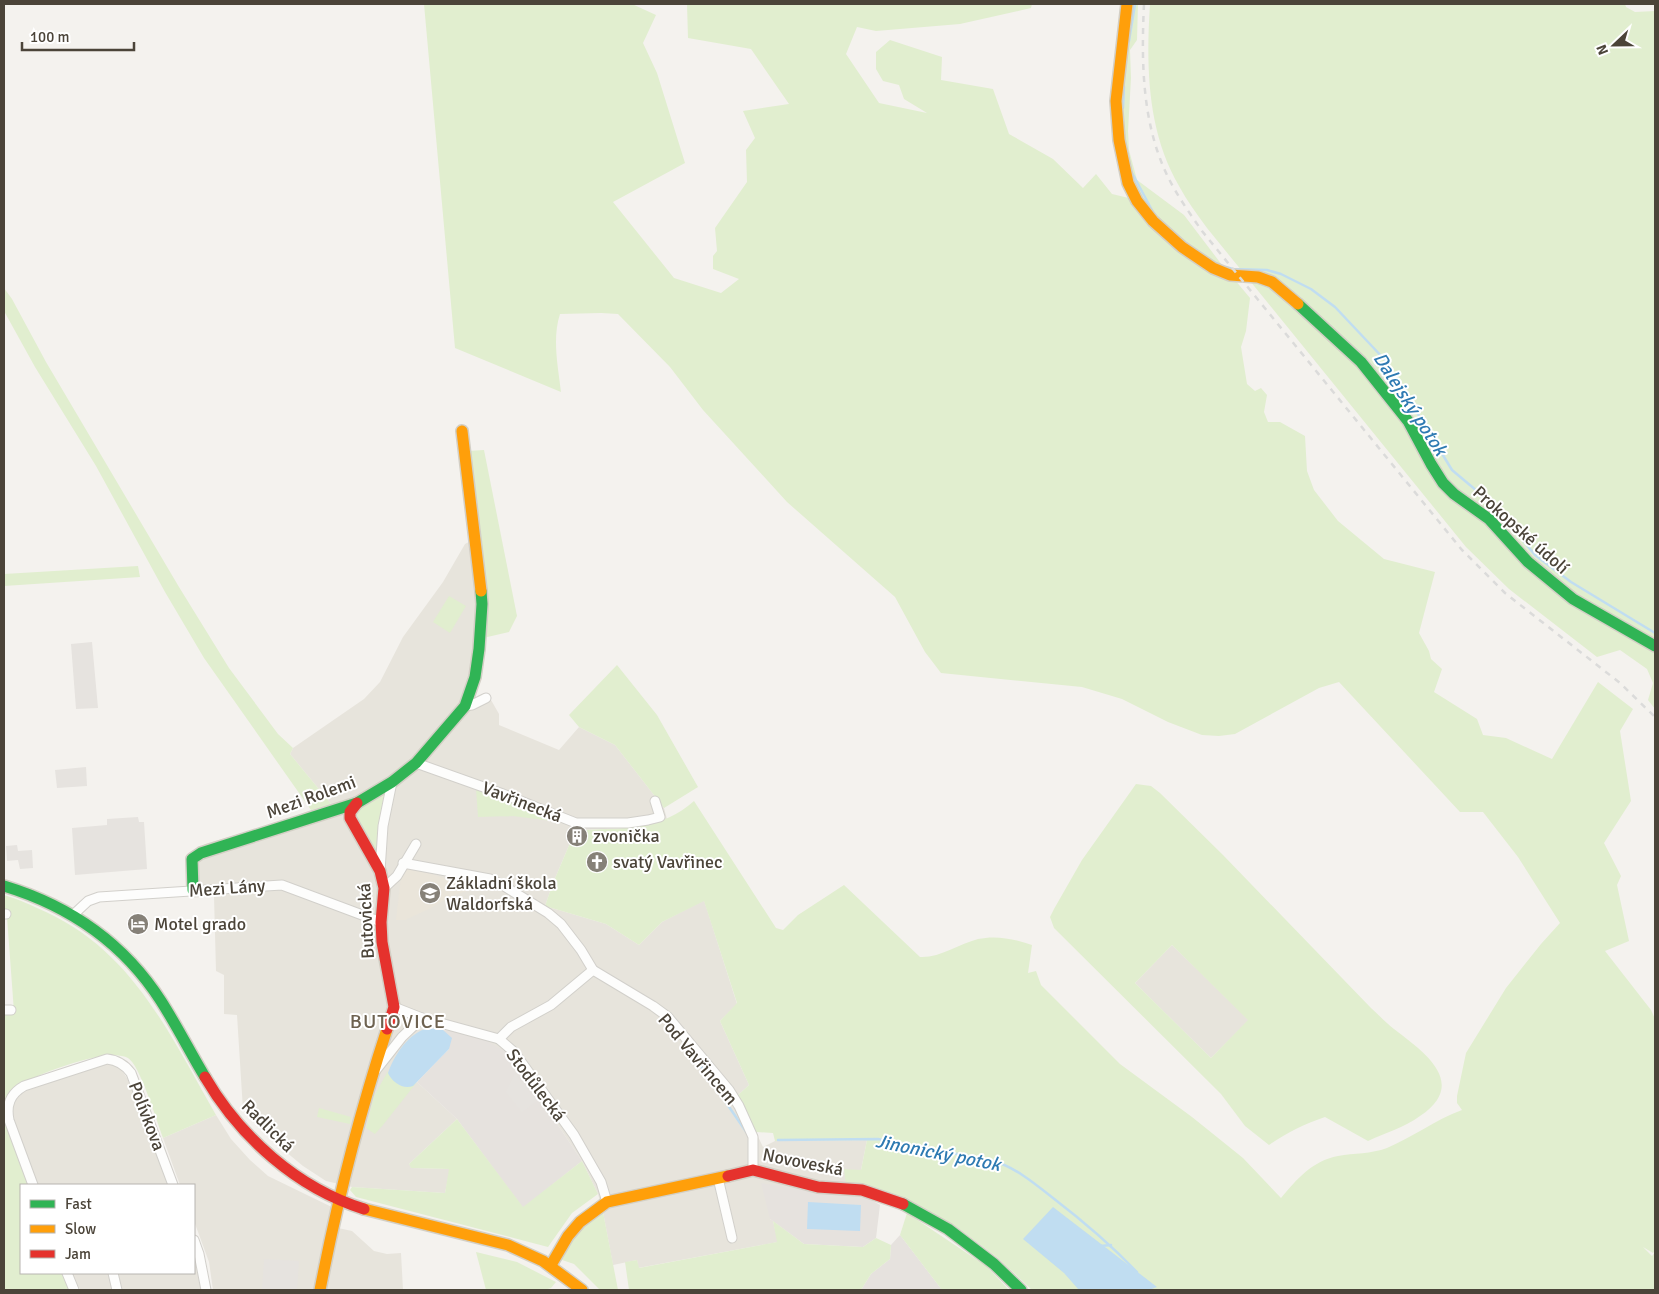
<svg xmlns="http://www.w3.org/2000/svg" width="1659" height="1294" font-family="Signika,sans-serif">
<rect width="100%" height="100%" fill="#f4f2ee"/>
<g fill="#e7e4dc">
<path d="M478,537L473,701L487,693L499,714V725L559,750L579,727L615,745L664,808L667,819L641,827L584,830L573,836L553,883L545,906L606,924L639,945L662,922L704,900L737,1004L720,1021L749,1085L738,1095L763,1147L775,1141L867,1140L861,1170L846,1185L847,1196L818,1192L770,1219L773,1221L778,1242L638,1268L637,1260L613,1265L603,1212L598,1194L582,1161L510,1054L468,1033L429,1028L413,1086L417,1082L457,1119L409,1164L412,1168L450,1169L445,1193L352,1187L326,1181L303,1166L274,1142L243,1110L237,1015L224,1014V975L216,971L214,896L191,898L187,859L198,849L205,844L283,821L311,810L332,805L290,754L293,748L364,699L380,682L403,637L443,582L465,544Z"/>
<path d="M1172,945L1249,1020L1211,1058L1135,983Z"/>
<path d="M106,1062L120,1067L128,1080L169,1185H38L13,1120L12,1111L14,1102L23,1092Z"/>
<path d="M216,1115L231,1139L250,1160L268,1176L342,1212L338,1228L352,1231L374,1251L387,1254L401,1253L403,1290H213L209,1262L194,1221V1185H180L163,1138Z"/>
<path d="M194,1256L198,1274H200L202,1290H81L75,1282L71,1273H194Z"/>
</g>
<g fill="#e6e2de">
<path d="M443,1030L468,1033L480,1037L510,1054L582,1161L523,1208L457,1119L417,1082L449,1049Z"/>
<path d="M761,1183L868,1198L880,1205L876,1238L863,1247L804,1244L770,1219Z"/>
<path d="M900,1235L942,1290H861L871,1274L890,1259L891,1245Z"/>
</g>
<path fill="#eae5da" d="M406,867L448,879L476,884L477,888L451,896L431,908L407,919L406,920H396L401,876Z"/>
<g fill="#e1eecf" fill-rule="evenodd">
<path d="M424,4H632L656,15L643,43L657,73L685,163L613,202L674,278L721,293L739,279L713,269V256L717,251L715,228L747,182L746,150L755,138L743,111L789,104L751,49L688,38L687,4H1032L1031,8L960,24L876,31L857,27L846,54L879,103L927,113L904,99L899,85L883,81L876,69V52L890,40L942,57L941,80L993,89L1009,134L1053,159L1083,188L1096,174L1112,194L1133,199L1178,249L1226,280H1235L1250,298L1246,331L1241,347L1247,384L1255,391L1261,388L1267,395L1264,412L1268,422H1280L1305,436L1307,471L1314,490L1338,521L1384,559L1435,572L1419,633L1429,651L1431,659L1442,669L1434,692L1477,719L1483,735L1506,738L1552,759L1598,682L1633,709L1620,731L1631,801L1604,843L1621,876L1617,885L1629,941L1605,951L1651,1010L1655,1019V1251L1653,1253L1643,1247L1652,1256L1655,1252V1290H1032L998,1258L954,1225L903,1199L846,1185L844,1169L861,1170L867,1140L775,1141L773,1133L756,1132L738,1095L749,1085L720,1021L737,1003L704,901L662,922L639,945L606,924L545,906L553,883L573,836L576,840L581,837L579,833L584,830C624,828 662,830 694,801L776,928L783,930L798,915L844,885L920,957C940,958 959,944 978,939C996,935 1015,939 1032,945L1028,973L1036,971L1041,985L1120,1064L1192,1117L1243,1158L1281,1198C1297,1179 1312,1161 1338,1156C1354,1153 1371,1154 1387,1148C1413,1137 1435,1120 1462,1110L1457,1103V1096L1466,1053L1506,988L1541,944L1560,923L1518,857L1483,812H1460L1339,682L1319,688L1235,734L1219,736L1202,735L1168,722L1122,699L1082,687L941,673L925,652L895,597L787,502L703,410L670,367L618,314L601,313L560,314C552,338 558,367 561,392L455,348Z"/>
<path d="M1130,4H1138L1137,40L1130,50L1131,78L1128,131L1129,150L1137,180L1184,215L1222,265H1213L1157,221L1135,188L1121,137L1125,43Z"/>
<path d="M1150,4H1625L1626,7L1635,12L1655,11V709L1648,700L1653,683L1647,669L1620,650L1597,657L1509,589L1466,547L1207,228C1197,214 1187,201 1179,186C1147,131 1146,66 1150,4Z"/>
<path d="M4,288L12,299L46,362L179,587L229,668L278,734L293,748L290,754L332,805L311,810L204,658L165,592L96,466L35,367L4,311Z"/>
<path d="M484,450L517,616L509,632L483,638L468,451Z"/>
<path d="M138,566L140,577L4,586V574Z"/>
<path d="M449,596L466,606L450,633L433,622Z"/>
<path d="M617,665L657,715L698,787L664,808L615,745L579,727L569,715Z"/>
<path d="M1136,784L1151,786L1160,793L1223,855L1371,1008C1379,1015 1386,1023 1394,1029C1424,1052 1469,1083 1420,1116C1405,1127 1385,1133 1368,1141L1325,1117C1304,1124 1287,1133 1269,1145L1245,1126L1221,1094L1054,928L1050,917L1054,909L1082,860ZM1172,945L1248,1020L1211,1058L1135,983Z"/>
<path d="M387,787L380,865L354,813Z"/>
<path d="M476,789L560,822L513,816L478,817Z"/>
<path d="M4,895C18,899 33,906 46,912C134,953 170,1035 216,1115L163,1138C157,1122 140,1065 128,1058C109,1047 47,1071 29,1080C20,1085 13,1095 6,1101L29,1185H21V1273H62L70,1290H4V1014L14,1012L7,917L4,911Z"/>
<path d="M388,1071V1073C397,1082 405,1093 417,1082L383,1125L375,1134L366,1128L374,1096Z"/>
<path d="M319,1108L351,1117L350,1124L317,1117Z"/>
<path d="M457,1119L523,1207L582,1161L598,1194L572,1213L548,1247L356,1197L350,1190L352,1187L445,1193L449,1169L411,1168L409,1164Z"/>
<path d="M603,1212L618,1290H600L574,1264L562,1260L576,1233L588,1219Z"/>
<path d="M907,1213L986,1266L1009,1290H942L900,1235Z"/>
<path d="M773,1221L804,1244L863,1247L876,1238L891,1245L890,1259L871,1274L861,1290H629L625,1262L637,1260L639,1268L777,1242Z"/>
<path d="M476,1252L517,1262L556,1282L551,1288L544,1290H486Z"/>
</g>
<g fill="#e6e3df">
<path d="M92,642L98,708L76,709L71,644Z"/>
<path d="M86,767L87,786L57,788L55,770Z"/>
<path d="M138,817L139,822H144L147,869L75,875L72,828L107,825V819Z"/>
<path d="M17,845L18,851L32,850L33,868L20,869L18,860L7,861L6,846Z"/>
<path d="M515,1074L537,1101L522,1112L506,1092Z"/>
<path d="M264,1259L299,1261L297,1290H262Z"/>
</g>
<g fill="#c0ddf1">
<path d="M429,1028L443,1030L452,1038L449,1049L413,1086C403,1090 392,1082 388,1073C394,1055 409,1032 429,1028Z"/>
<path d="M808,1202L861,1205L860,1231L807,1229Z"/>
<path d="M1053,1207L1157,1287L1149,1290H1079L1064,1273L1023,1239Z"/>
</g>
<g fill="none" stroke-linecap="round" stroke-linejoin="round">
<g stroke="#c0ddf1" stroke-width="2.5">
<path d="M1129,41L1135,4"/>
<path d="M1123,108L1124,87"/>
<path d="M1131,171L1153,212"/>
<path d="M1226,267L1233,269L1267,270L1281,274L1311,289L1335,307L1385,360L1452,470L1496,507L1535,555L1571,582L1655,633"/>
<path d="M694,1056L747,1133"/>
<path d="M778,1140L878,1139L994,1161C1016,1168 1034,1183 1053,1198C1083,1221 1111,1245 1137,1272"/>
<path d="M1100,1246L1111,1245"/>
</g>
<g stroke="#d2d0cb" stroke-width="11">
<g id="street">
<path d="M465,706L472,705L486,698"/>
<path d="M416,763L503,794L576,823H628L648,820L660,817L655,801"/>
<path d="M403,863L490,879L504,886L548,913L561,924L581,950L593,970L653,1006L668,1017L729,1090L739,1106L753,1137V1170"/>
<path d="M380,871L383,826L392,782"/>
<path d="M384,888L397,876L416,844"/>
<path d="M4,914H6"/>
<path d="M73,915L88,901L99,897L282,885L381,922"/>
<path d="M394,1007L422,1018L499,1039L514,1052L574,1135L601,1182L607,1202"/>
<path d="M4,1010H11"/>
<path d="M499,1039L511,1027L551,1005L593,970"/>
<path d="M376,1070L402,1037L422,1018"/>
<path d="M718,1178L732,1238"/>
<path d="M33,1185L9,1120C6,1105 10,1094 24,1086L107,1059C117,1060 125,1065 131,1073L173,1185"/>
<path d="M194,1240L199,1254L206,1290"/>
<path d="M67,1273L74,1290"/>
<path d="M113,1273L117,1290"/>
</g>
</g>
<g stroke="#d3cfc5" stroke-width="14">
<g id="fast">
<path d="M1298,304L1361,362L1408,421L1431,464L1443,483L1454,494L1489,519L1528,562L1573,599L1655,646"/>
<path d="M4,886C70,906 123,942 161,1001C177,1026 190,1052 205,1077"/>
<path d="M193,890L192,859L201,853L357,803L392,782L416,763L465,706L475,677L479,649L482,604L481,591"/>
<path d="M903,1204L948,1229L994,1264L1021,1290"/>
</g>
</g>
<g stroke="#d3cfc5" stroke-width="14">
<g id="slow">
<path d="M1127,4L1116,101L1119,140L1128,183L1137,201L1153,221L1182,247L1213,268L1230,275L1258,277L1272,282L1298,304"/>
<path d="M462,431L481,591"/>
<path d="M364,1209L508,1245L543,1261L582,1290"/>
<path d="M551,1265L568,1236L580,1222L607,1202L728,1176"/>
<path d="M320,1290C337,1202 359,1115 387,1029"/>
</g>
</g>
<g stroke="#d3cfc5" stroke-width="14">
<g id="jam">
<path d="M357,803L350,812V818L380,871L384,888L381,922L382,942L394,1007L387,1029"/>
<path d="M205,1077C240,1137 297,1188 364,1209"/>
<path d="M728,1176L753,1170L818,1187L862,1190L903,1204"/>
</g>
</g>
<use href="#street" stroke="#fdfdfc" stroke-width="9"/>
<use href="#fast" stroke="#30b455" stroke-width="11"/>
<use href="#slow" stroke="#ff9f0a" stroke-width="11"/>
<use href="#jam" stroke="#e5322d" stroke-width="11"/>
<path stroke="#dbdbda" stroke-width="2.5" stroke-dasharray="6 6" stroke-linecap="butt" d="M1144,4C1141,67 1142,134 1175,190C1183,204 1193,218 1202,231L1462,550L1505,593L1620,683L1655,717"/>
</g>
<defs>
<g id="building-disc" transform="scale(1.125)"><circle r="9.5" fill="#868178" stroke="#fff"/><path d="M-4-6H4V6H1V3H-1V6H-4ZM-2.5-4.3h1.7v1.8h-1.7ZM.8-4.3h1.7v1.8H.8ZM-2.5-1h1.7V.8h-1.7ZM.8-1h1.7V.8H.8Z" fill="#fff"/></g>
<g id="church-disc" transform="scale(1.125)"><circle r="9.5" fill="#868178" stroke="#fff"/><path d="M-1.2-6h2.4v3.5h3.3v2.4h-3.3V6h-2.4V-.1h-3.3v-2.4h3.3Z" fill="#fff"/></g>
<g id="school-disc" transform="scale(1.125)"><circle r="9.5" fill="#868178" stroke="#fff"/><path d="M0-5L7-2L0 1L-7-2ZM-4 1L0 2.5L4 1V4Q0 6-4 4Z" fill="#fff"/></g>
<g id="hotel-disc" transform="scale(1.125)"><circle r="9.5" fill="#868178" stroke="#fff"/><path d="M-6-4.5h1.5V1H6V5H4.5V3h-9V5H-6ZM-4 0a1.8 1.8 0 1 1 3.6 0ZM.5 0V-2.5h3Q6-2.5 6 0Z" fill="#fff"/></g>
</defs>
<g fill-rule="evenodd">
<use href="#building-disc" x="577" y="836"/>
<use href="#church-disc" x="597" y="862"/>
<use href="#school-disc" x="430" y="893"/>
<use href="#hotel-disc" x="138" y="924"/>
</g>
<g text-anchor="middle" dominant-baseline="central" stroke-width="4" stroke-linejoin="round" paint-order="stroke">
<g font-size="18" fill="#4b4439" stroke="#fff">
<text transform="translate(1521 530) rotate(42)">Prokopské údolí</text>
<text transform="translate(311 797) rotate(-20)">Mezi Rolemi</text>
<text transform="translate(522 802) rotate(21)">Vavřinecká</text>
<text transform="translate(227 888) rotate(-4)">Mezi Lány</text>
<text transform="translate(366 921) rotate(-93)">Butovická</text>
<text transform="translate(698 1059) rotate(50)">Pod Vavřincem</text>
<text transform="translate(536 1085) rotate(53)">Stodůlecká</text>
<text transform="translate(147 1116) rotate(69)">Polívkova</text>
<text transform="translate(268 1126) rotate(45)">Radlická</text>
<text transform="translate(803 1162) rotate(11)">Novoveská</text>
</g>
<g font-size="18" fill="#4b4439" stroke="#fff" text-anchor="start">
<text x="593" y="836">zvonička</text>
<text x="613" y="862">svatý Vavřinec</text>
<text x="446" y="883">Základní škola<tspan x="446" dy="21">Waldorfská</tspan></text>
<text x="154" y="924">Motel grado</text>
</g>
<g font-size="19" font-style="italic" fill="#2e7ab2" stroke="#fff">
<text transform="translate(1410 404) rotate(57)">Dalejský potok</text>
<text transform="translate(938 1153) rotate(11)">Jinonický potok</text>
</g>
<g font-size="20" letter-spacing="1" fill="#6e6250" stroke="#fff">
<text x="398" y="1021">BUTOVICE</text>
</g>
</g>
<rect width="1659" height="1294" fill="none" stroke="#4b4439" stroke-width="10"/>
<rect x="20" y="1184" width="175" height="90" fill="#ffffff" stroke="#b7b4b0"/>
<rect x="30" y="1200" width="25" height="8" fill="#30b455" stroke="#b7b4b0"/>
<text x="65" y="1209" font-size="15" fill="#4b4439">Fast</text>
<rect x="30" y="1225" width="25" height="8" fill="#ff9f0a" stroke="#b7b4b0"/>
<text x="65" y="1234" font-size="15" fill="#4b4439">Slow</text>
<rect x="30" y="1250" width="25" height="8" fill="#e5322d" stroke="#b7b4b0"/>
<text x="65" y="1259" font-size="15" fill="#4b4439">Jam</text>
<g transform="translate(1614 45) rotate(248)" stroke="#ffffff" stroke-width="4" paint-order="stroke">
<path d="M0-4L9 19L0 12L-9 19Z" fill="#4b4439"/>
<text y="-8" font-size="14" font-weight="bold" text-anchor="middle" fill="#4b4439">N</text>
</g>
<path d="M22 42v8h112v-8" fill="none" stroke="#4b4439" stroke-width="2.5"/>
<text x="30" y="42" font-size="15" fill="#4b4439" stroke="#ffffff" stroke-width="4" paint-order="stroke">100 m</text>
</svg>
